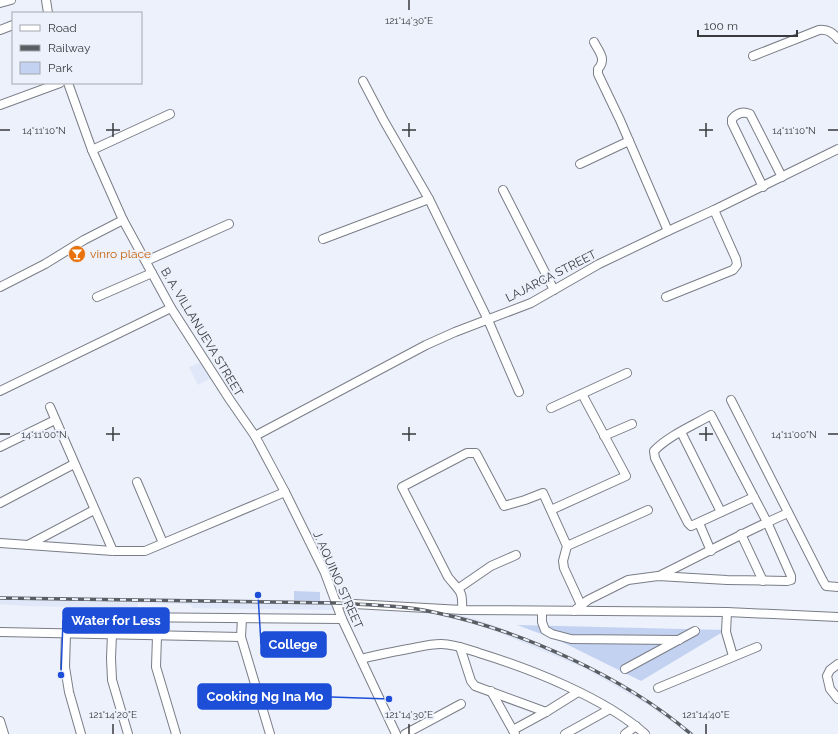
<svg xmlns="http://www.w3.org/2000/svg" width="838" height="734" font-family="Raleway,sans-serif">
<rect width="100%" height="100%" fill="#ecf1fb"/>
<g fill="#dfe7f8">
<path d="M202,362L211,378L198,385L189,367Z"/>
<path d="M0,596L334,601L432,608L475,619L498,627L588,665L650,701L695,734H688L648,705L586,669L497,632L473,624L431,613L389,608H370L334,610L192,608L191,604L138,603L137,608L26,606L0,604Z"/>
</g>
<g fill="#c4d2f2">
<path d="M294,591L320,592V601L294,600Z"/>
<path d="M517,625L726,630L641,681L560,641Z"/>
</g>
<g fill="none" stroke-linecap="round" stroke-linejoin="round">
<g stroke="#797d86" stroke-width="10">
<g id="minor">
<path d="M46,0L48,13"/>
<path d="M0,3L11,0"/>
<path d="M0,30L13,25"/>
<path d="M594,42C599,52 607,59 598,69V74L620,120L668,231"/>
<path d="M753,56L819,30C828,29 833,33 838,39"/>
<path d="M363,81L384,121L429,199L488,320L519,392"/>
<path d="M68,83L92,150L123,220L171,308L230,400L255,436L285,492L325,573L342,619L396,734"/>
<path d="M0,105L60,83"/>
<path d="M92,150L170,114"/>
<path d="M580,164L629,141"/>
<path d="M763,187L732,123V119C737,113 743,111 750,114L782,177"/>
<path d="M503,190L554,290"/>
<path d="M323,239L429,199"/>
<path d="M146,261L229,224"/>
<path d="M0,287L45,264L84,240L123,220"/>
<path d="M97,297L152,273"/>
<path d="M666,297L733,270L737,265L736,259L714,210"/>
<path d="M0,391L171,308"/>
<path d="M731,400L823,581L826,586L838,587"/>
<path d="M50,407L113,551"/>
<path d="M551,408L627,373"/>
<path d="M681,432L721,512"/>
<path d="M255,436L426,345L455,332L531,303L599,264L668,231L714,210L838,149"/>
<path d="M604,436L632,424"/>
<path d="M0,447L55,420"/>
<path d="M137,482L163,543"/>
<path d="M0,503L74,464"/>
<path d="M551,510L626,476L582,394"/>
<path d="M699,523L711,551"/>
<path d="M741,534L763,581"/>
<path d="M0,543L113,551H145L285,492"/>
<path d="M28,545L94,510"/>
<path d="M567,546L648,510"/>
<path d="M659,576C702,555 744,532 788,513"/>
<path d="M459,588L491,566L516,555"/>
<path d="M336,603L462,610L727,612L838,617"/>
<path d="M462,610C463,590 460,592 448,577L402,487L467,453H476L504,506L525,500L543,493L567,546L563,561L564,568L581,605"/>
<path d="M542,611V622L545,630L552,634L571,639L679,640"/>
<path d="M574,611L588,600L628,580L658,576L727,580L787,581L791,580V576L767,522L711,415C694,425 668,436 654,451L655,458L688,523L691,526L754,497"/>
<path d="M727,612L726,632L733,656"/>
<path d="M116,617L342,619"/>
<path d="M242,618L241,637L270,734"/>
<path d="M0,632L241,637"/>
<path d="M66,633L65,667L69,692L81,734"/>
<path d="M112,634L111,658L112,680L128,734"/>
<path d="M157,636L156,667L176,734"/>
<path d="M460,647L471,681L475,686L546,712"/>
<path d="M361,659C376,655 392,652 408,649C419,647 430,644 441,644C454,644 467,649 479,653C531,669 605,698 645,734"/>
<path d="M838,664L830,670L827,676L830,689L838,699"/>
<path d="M625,669L695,631"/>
<path d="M658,688L757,647"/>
<path d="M491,691L515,734"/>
<path d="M0,721L4,734"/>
<path d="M513,730L546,712L578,692"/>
<path d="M405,734L461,704"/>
<path d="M565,734L610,709"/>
<path d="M625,734L636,726"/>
</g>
</g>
<use href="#minor" stroke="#fff" stroke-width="8"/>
<g stroke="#5a5d62" stroke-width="3.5">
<path id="rail" d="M0,598L336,603C368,605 401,605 433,612C520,630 623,676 691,734"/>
</g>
<use href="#rail" stroke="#ecf1fb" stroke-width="2" stroke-dasharray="6" stroke-linecap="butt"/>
</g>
<path fill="none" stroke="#383a3e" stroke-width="1.5" d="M409,0V10M113,123V137M409,123V137M706,123V137M0,130H10M106,130H120M402,130H416M699,130H713M828,130H838M113,427V441M409,427V441M706,427V441M0,434H10M106,434H120M402,434H416M699,434H713M828,434H838M113,724V734M409,724V734M706,724V734"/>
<defs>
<g id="bar-disc" transform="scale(0.9)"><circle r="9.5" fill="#e8710a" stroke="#ecf1fb"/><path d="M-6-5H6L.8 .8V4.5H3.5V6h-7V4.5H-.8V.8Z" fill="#fff"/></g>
</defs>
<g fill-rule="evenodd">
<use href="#bar-disc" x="77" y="254"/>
</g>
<g text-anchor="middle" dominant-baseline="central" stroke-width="4" stroke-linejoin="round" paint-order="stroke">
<g font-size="12" fill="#c56008" stroke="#ecf1fb" text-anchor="start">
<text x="90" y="254">vinro place</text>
</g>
<g font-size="12" fill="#383a3e" stroke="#ecf1fb">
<text transform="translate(551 276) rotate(-27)">LAJARCA STREET</text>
<text transform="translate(202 332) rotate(59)">B. A. VILLANUEVA STREET</text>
<text transform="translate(338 580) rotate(66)">J. AQUINO STREET</text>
</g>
</g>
<g font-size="10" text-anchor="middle" fill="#383a3e" stroke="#ecf1fb" stroke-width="4" stroke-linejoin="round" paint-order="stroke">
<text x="409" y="24">121°14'30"E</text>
<text x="44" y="134">14°11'10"N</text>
<text x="794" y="134">14°11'10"N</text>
<text x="44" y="438">14°11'00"N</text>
<text x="794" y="438">14°11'00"N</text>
<text x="113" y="718">121°14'20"E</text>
<text x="409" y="718">121°14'30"E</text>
<text x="706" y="718">121°14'40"E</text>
</g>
<path fill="none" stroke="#1d4ed8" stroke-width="1.5" d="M61 675L63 620M258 595L261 644M389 699L331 697"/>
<g fill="#1d4ed8" stroke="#ecf1fb" stroke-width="1.5">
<circle cx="61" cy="675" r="4"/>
<circle cx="258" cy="595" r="4"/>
<circle cx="389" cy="699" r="4"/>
</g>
<g fill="#1d4ed8" stroke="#1d4ed8" stroke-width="1.5">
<rect x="63" y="608" width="106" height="25" rx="4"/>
<rect x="261" y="632" width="65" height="25" rx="4"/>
<rect x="198" y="684" width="133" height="25" rx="4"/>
</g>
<g font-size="13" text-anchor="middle" font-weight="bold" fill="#fff">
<text x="116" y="625">Water for Less</text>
<text x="293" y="649">College</text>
<text x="265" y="701">Cooking Ng Ina Mo</text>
</g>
<rect x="12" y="12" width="130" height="72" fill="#ecf1fb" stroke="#a4a8af"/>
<rect x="20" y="25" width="20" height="6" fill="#ffffff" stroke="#a4a8af"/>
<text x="48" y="32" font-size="12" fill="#383a3e">Road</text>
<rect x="20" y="45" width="20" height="6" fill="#5a5d62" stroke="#a4a8af"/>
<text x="48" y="52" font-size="12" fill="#383a3e">Railway</text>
<rect x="20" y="62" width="20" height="12" fill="#c4d2f2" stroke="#a4a8af"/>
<text x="48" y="72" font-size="12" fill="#383a3e">Park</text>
<path d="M698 30v6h99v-6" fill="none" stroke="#383a3e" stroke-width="2"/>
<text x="704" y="30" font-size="12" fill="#383a3e" stroke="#ecf1fb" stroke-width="3" paint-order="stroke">100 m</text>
</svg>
